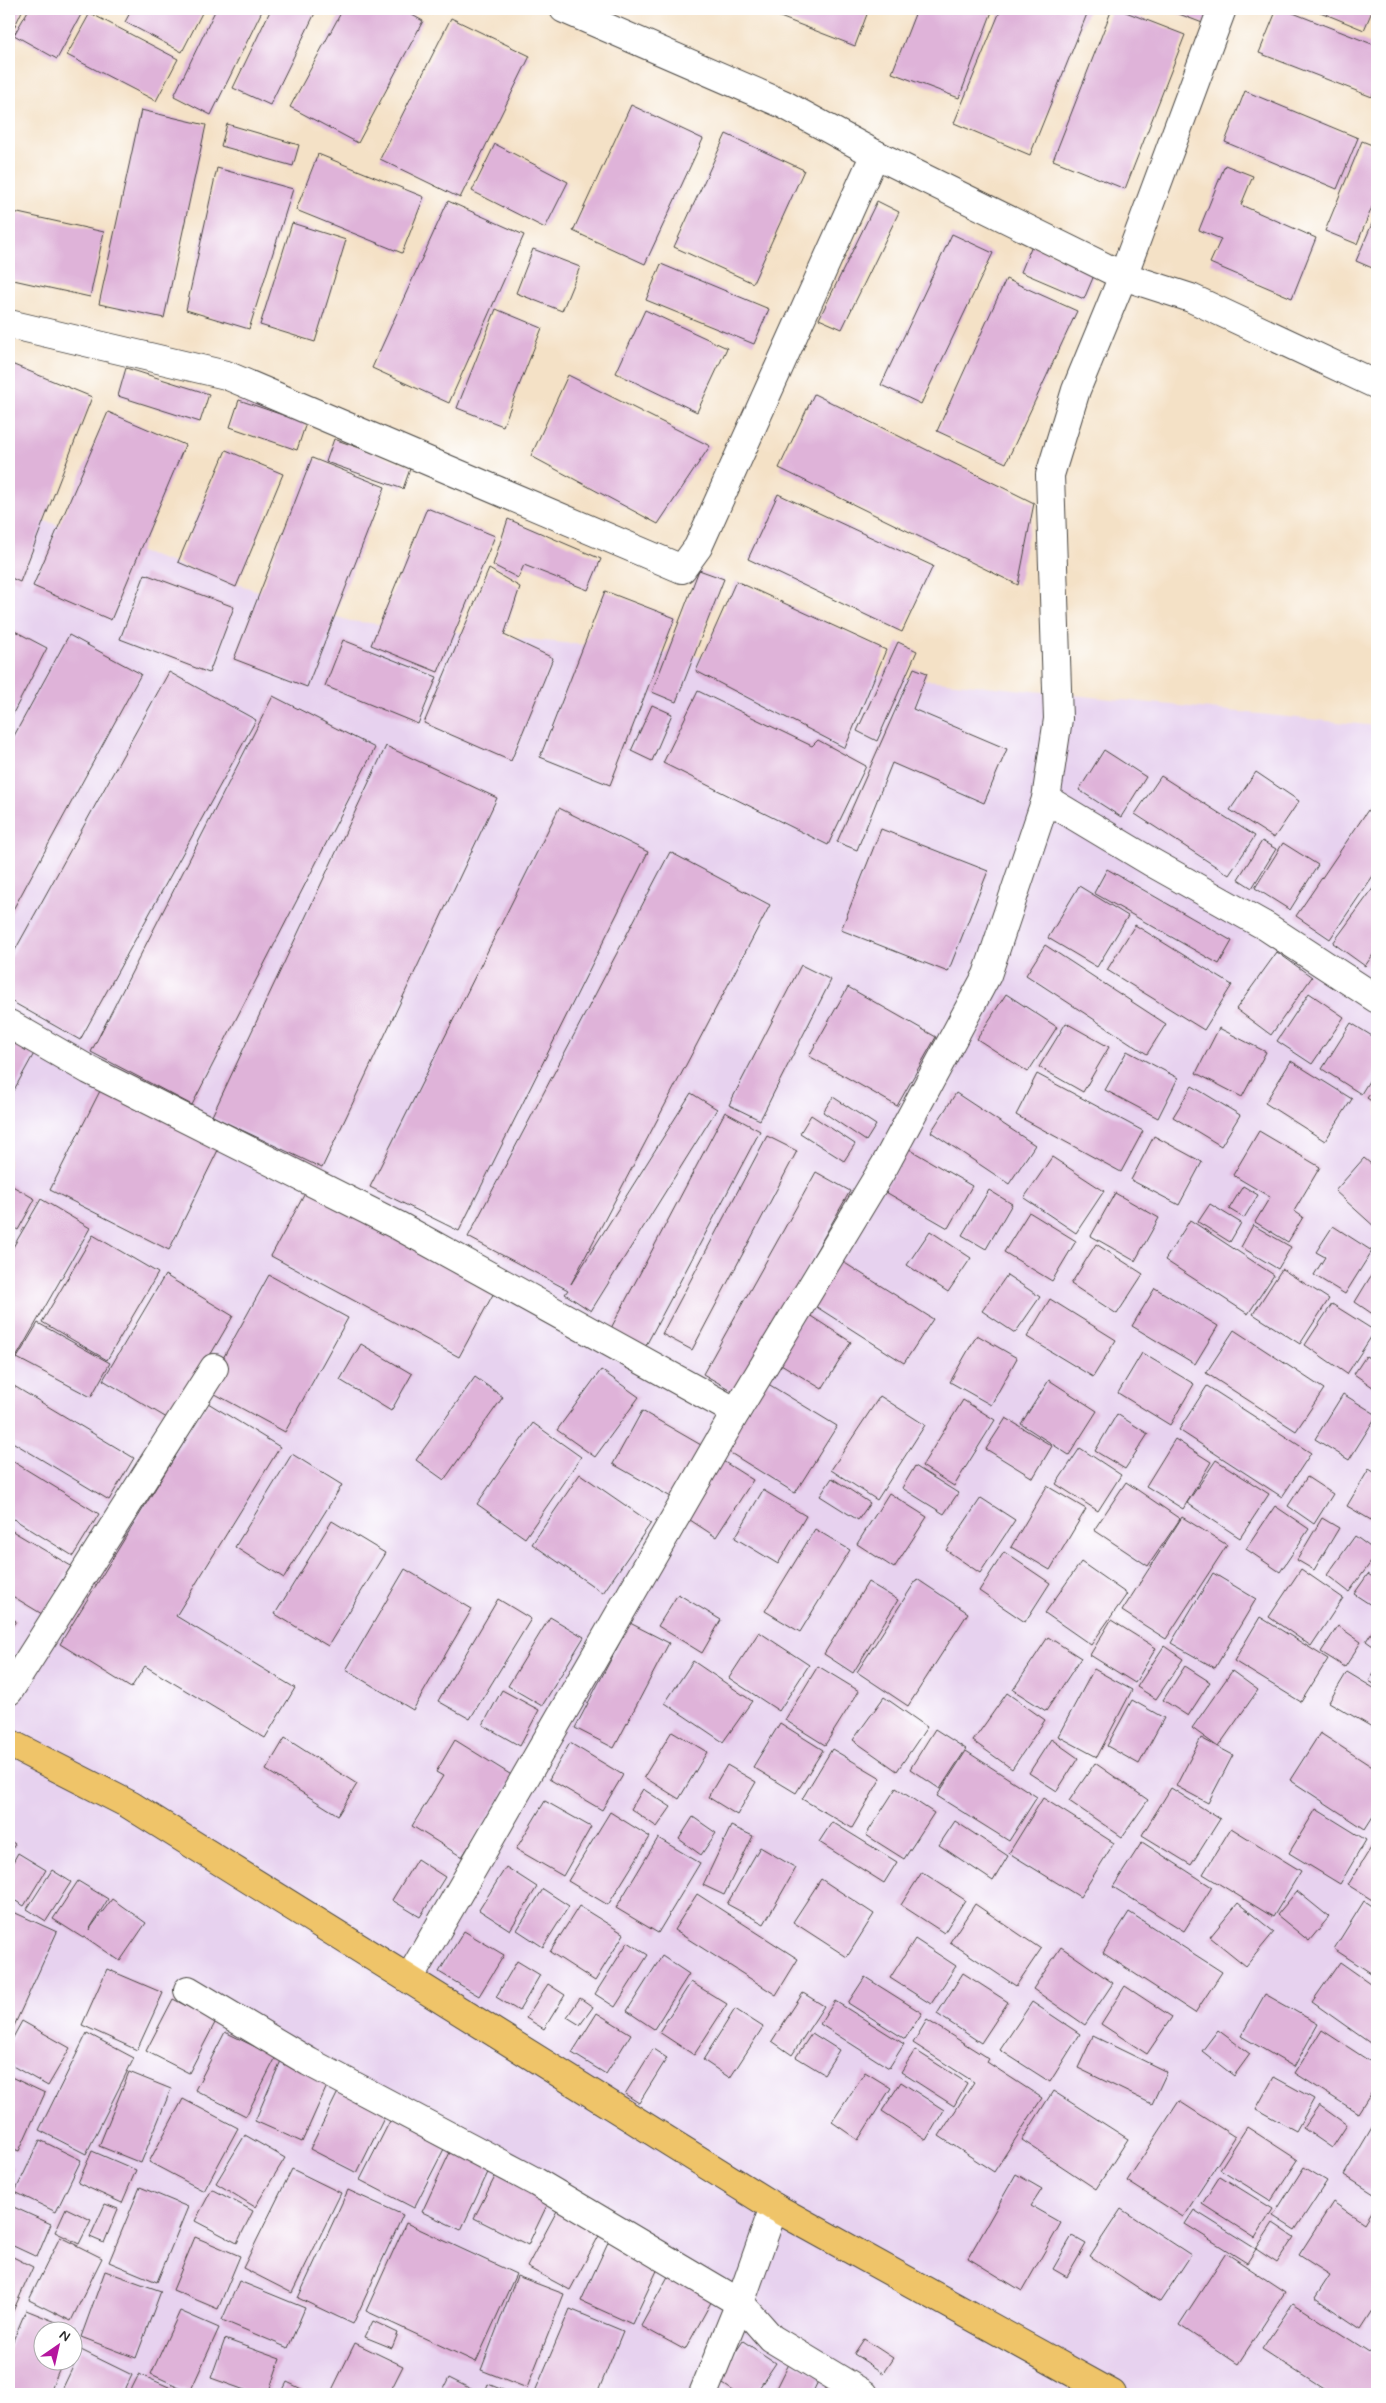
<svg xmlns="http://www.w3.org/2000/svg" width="1386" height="2403" font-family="Mynerve,sans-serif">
<rect width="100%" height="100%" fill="#fff"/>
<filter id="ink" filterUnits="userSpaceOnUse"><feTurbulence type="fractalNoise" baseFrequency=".02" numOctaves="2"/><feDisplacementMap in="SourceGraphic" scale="10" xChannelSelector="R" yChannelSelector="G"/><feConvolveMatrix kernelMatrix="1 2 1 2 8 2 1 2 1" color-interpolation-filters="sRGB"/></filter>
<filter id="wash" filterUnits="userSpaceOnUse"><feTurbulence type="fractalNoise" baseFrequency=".0096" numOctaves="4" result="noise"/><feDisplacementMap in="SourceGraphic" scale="20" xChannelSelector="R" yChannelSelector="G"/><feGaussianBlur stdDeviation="1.12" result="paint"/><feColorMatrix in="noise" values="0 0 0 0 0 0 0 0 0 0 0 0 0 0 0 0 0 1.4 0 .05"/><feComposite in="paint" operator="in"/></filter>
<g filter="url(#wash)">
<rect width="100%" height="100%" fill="#f4e1c6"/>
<path fill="#e7d2ef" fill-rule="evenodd" d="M9,509L350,621L1377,726V2394H9ZM42,2330H72V2360H42Z"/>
<g id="blocks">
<g fill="#dfb3d9">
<path d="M9,9H23L9,38Z"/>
<path d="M29,9H84L57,59L14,35Z"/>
<path d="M132,9H204L182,52L125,22Z"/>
<path d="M216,9H263L211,115L174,96Z"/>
<path d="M271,9H317L270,105L233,88Z"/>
<path d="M343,9H401L423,21L358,143L290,107Z"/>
<path d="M778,9H869L855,46L775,15Z"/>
<path d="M917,9H993L959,98L892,73Z"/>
<path d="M1001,9H1089L1030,155L954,123Z"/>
<path d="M1112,9H1118L1185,35L1125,189L1053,160Z"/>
<path d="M1166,9H1211L1205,24Z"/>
<path d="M1277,9H1283L1377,46V85L1372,97L1259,53Z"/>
<path d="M1313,9H1373L1364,30Z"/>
<path d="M90,13L178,59L156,101L67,55Z"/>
<path d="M451,18L530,56L460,198L380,159Z"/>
<path d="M1245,91L1358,138L1337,189L1225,142Z"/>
<path d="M631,105L703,139L645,264L573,231Z"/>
<path d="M141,110L206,125L164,318L99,304Z"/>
<path d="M227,124L299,145L293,166L221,146Z"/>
<path d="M726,134L804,170L753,283L674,247Z"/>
<path d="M1362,141L1377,147V195L1357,244L1325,231Z"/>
<path d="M495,144L568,182L545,228L472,191Z"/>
<path d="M318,154L424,197L402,253L296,210Z"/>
<path d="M1225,165L1253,176L1241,205L1316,238L1292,298L1210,263L1221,239L1199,230Z"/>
<path d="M217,168L293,189L249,329L186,310Z"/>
<path d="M448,201L524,235L449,403L372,368Z"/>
<path d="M877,201L899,212L842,329L819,319Z"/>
<path d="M9,211L104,232L90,297L9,279Z"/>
<path d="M1377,212V270L1356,261Z"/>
<path d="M292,223L346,240L315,342L260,325Z"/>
<path d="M952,234L993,253L921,404L881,385Z"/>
<path d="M1032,245L1095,273L1084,299L1021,272Z"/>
<path d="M533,249L580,267L562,311L516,293Z"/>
<path d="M661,264L769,309L754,344L646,300Z"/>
<path d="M1006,279L1077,311L1006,463L937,431Z"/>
<path d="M496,309L542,328L503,426L457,408Z"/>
<path d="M645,310L727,348L697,412L616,373Z"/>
<path d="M9,363L92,397L20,582L9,577Z"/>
<path d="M126,368L209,394L200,422L118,396Z"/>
<path d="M568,375L710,446L658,524L531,456Z"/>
<path d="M814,394L1034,503L1018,585L779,468Z"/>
<path d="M239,400L306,423L297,450L230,427Z"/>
<path d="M108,412L185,445L111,620L33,586Z"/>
<path d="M334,439L411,466L403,489L326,462Z"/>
<path d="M226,450L283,474L236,587L178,562Z"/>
<path d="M312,458L385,487L307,687L234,659Z"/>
<path d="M778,494L933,566L902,632L748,559Z"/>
<path d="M427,508L495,536L438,672L371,645Z"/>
<path d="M508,519L601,559L588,590L524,565L518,578L493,565Z"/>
<path d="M489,569L520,587L504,635L553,658L511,761L424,723Z"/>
<path d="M699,570L724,579L676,702L652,692Z"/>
<path d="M145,574L234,607L209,673L120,639Z"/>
<path d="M736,581L886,650L845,748L696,671Z"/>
<path d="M605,591L675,618L610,785L540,757Z"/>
<path d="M9,628L47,648L9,721Z"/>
<path d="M69,635L141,674L9,917V745Z"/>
<path d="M343,640L437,677L418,724L325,686Z"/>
<path d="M898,642L917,651L877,741L857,731Z"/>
<path d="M914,668L927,673L913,709L1007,749L984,803L892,763L857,850L837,842Z"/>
<path d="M169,672L256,720L80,1040L9,1000V961Z"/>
<path d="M698,691L812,746L818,740L866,766L828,845L663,763Z"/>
<path d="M273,696L375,748L192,1105L91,1052Z"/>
<path d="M652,705L672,714L652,761L631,751Z"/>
<path d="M386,746L497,798L322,1168L212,1116Z"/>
<path d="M1104,750L1146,777L1121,817L1079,790Z"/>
<path d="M1256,772L1299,801L1274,838L1230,810Z"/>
<path d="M1161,776L1255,836L1229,875L1135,814Z"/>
<path d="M559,808L648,852L459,1231L370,1187Z"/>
<path d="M1368,810L1377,816V870L1330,939L1296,916Z"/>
<path d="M881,829L988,871L948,972L841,930Z"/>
<path d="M1262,841L1276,849L1252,888L1238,879Z"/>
<path d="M1283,843L1318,865L1290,910L1255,888Z"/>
<path d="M670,852L770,905L571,1284L691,1093L717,1109L591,1311L565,1294L568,1290L468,1237Z"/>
<path d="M1107,869L1232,941L1219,964L1094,893Z"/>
<path d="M1377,883V949L1365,966L1333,943Z"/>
<path d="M1079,886L1128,916L1097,967L1048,938Z"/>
<path d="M1135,925L1232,985L1204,1030L1107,970Z"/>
<path d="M1045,945L1166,1024L1147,1054L1026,975Z"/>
<path d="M1277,952L1312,977L1271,1035L1236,1009Z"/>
<path d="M801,965L831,980L760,1120L729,1105Z"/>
<path d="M848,987L936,1037L897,1106L809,1056Z"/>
<path d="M1309,993L1344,1017L1312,1064L1277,1041Z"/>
<path d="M1006,994L1057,1027L1028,1072L977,1039Z"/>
<path d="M1066,1023L1109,1047L1083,1092L1039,1067Z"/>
<path d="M1351,1023L1377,1039V1068L1361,1094L1322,1069Z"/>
<path d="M1219,1028L1266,1052L1242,1097L1196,1073Z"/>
<path d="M9,1032L37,1048L9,1099Z"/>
<path d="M1127,1051L1178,1078L1158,1118L1105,1090Z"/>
<path d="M1291,1061L1352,1099L1325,1141L1265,1103Z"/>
<path d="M1037,1074L1143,1131L1121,1172L1016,1115Z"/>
<path d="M1377,1085V1105L1367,1098Z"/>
<path d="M1192,1086L1240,1115L1221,1146L1173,1117Z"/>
<path d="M102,1087L220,1146L169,1250L50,1190Z"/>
<path d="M956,1093L1035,1145L1009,1184L931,1132Z"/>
<path d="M833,1097L876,1125L866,1141L823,1112Z"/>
<path d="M725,1112L760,1131L643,1351L609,1332Z"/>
<path d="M811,1115L855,1144L844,1161L800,1133Z"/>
<path d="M1259,1131L1320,1167L1294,1211L1303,1217L1288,1242L1255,1222L1270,1197L1233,1175Z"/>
<path d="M767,1136L797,1151L692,1350L662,1334Z"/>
<path d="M1154,1136L1202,1162L1179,1205L1131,1180Z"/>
<path d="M909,1149L972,1186L948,1228L884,1191Z"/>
<path d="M1052,1157L1104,1191L1076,1233L1024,1198Z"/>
<path d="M1364,1158L1377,1169V1229L1335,1191Z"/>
<path d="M816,1172L850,1191L736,1393L703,1374Z"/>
<path d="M9,1184L35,1199L18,1230L9,1225Z"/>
<path d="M309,1186L497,1287L459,1357L271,1256Z"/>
<path d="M1243,1186L1258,1195L1244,1218L1229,1209Z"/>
<path d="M989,1190L1012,1204L986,1249L962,1235Z"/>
<path d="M1115,1193L1159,1218L1135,1261L1091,1236Z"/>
<path d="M41,1199L90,1228L9,1370V1254Z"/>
<path d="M1210,1204L1241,1223L1230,1242L1198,1222Z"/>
<path d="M1029,1212L1076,1241L1052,1281L1004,1252Z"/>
<path d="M1190,1220L1274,1275L1248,1314L1165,1260Z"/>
<path d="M1253,1225L1291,1247L1278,1269L1241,1247Z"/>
<path d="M1333,1226L1372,1251L1345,1294L1314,1275L1325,1257L1316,1252Z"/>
<path d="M930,1231L971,1258L948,1292L907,1265Z"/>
<path d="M93,1235L158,1273L107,1360L42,1322Z"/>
<path d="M1096,1244L1143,1274L1117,1314L1071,1284Z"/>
<path d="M840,1260L933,1319L904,1363L812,1304Z"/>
<path d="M1377,1266V1317L1355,1302Z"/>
<path d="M1282,1269L1329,1299L1300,1344L1253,1314Z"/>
<path d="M165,1275L233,1316L172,1421L103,1380Z"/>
<path d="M269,1275L348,1318L285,1432L206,1389Z"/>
<path d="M1007,1275L1040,1297L1015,1333L982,1311Z"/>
<path d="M1155,1288L1218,1326L1195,1364L1132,1326Z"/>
<path d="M1050,1299L1116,1340L1093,1377L1027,1337Z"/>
<path d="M1332,1304L1375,1331L1347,1374L1305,1345Z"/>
<path d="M806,1313L851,1342L822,1389L776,1361Z"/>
<path d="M38,1323L110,1363L91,1397L17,1358Z"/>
<path d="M1234,1330L1324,1389L1296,1431L1206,1373Z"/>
<path d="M977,1335L1017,1358L991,1405L950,1382Z"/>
<path d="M361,1344L412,1374L391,1411L340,1380Z"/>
<path d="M1142,1353L1194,1384L1170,1425L1118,1393Z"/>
<path d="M1366,1356L1377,1363V1390L1354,1374Z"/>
<path d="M601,1370L639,1397L595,1457L557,1430Z"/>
<path d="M475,1377L503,1397L444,1480L416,1460Z"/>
<path d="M1049,1380L1097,1411L1069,1455L1021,1424Z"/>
<path d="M765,1382L837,1426L795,1493L724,1449Z"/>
<path d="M9,1383L134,1458L109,1500L9,1440Z"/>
<path d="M1207,1386L1311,1453L1282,1497L1179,1430Z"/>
<path d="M1343,1394L1377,1415L1349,1460L1315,1439Z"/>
<path d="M880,1396L925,1425L877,1500L831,1470Z"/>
<path d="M963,1400L995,1420L954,1486L922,1466Z"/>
<path d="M208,1403L280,1447L176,1616L295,1688L265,1738L145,1666L131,1688L60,1644Z"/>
<path d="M642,1411L701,1445L671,1497L613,1464Z"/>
<path d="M1117,1414L1148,1434L1125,1469L1095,1451Z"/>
<path d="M1006,1418L1052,1446L1033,1478L986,1449Z"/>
<path d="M533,1423L581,1457L525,1538L477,1504Z"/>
<path d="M1175,1439L1211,1462L1183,1509L1146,1486Z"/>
<path d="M1080,1448L1121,1475L1098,1511L1056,1484Z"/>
<path d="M292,1454L342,1485L284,1578L235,1547Z"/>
<path d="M718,1458L753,1480L716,1537L681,1514Z"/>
<path d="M9,1459L99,1514L73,1556L9,1516Z"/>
<path d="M1216,1460L1269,1494L1240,1538L1187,1503Z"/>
<path d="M915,1466L958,1493L944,1514L902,1488Z"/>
<path d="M1369,1469L1377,1474V1511L1371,1520L1347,1506Z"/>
<path d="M580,1474L651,1523L603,1593L532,1544Z"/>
<path d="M1307,1477L1333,1494L1314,1524L1288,1506Z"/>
<path d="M832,1478L870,1503L858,1520L820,1496Z"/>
<path d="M1126,1482L1180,1519L1148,1566L1094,1530Z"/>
<path d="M1047,1486L1086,1509L1050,1570L1011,1547Z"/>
<path d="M763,1490L806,1516L778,1564L735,1538Z"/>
<path d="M889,1493L927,1517L894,1568L857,1544Z"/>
<path d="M981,1498L1015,1520L980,1573L946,1550Z"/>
<path d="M1275,1506L1309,1529L1280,1572L1246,1549Z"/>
<path d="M1182,1517L1227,1545L1166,1639L1122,1611Z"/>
<path d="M1322,1518L1339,1528L1314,1570L1297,1560Z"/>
<path d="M332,1521L385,1553L328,1646L275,1614Z"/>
<path d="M9,1529L71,1566L42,1614L9,1594Z"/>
<path d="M815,1529L850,1550L800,1632L765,1611Z"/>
<path d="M1355,1536L1377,1552V1554L1349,1592L1327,1575Z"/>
<path d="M1004,1552L1050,1583L1025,1622L979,1591Z"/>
<path d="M1081,1562L1127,1594L1091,1645L1045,1613Z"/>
<path d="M405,1569L472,1609L413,1710L346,1670Z"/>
<path d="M1301,1569L1343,1598L1311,1646L1269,1617Z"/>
<path d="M1213,1573L1256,1599L1215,1668L1171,1643Z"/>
<path d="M1368,1574L1377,1580V1602L1374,1607L1354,1594Z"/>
<path d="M917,1579L968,1613L908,1706L857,1672Z"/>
<path d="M868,1582L898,1600L853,1673L824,1654Z"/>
<path d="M678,1594L721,1620L702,1653L658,1626Z"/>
<path d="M498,1599L531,1619L470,1719L438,1701Z"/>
<path d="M9,1616L16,1621L9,1631Z"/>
<path d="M550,1617L584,1637L542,1706L508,1686Z"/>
<path d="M1260,1617L1328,1659L1301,1702L1234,1661Z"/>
<path d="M1111,1620L1156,1648L1135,1683L1090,1655Z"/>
<path d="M630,1623L669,1643L614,1748L575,1728Z"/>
<path d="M1377,1624V1649L1366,1641Z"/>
<path d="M1338,1626L1361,1642L1345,1667L1321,1652Z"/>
<path d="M759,1632L809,1665L779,1711L729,1678Z"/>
<path d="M1048,1637L1081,1658L1046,1711L1013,1690Z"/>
<path d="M1164,1646L1183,1659L1156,1699L1137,1687Z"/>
<path d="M693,1661L752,1701L723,1742L665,1703Z"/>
<path d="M818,1666L859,1691L825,1745L785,1720Z"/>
<path d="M1185,1666L1210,1682L1188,1716L1163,1700Z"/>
<path d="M1094,1669L1132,1690L1097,1757L1058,1736Z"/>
<path d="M1377,1669V1686L1369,1681Z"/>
<path d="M1232,1671L1258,1690L1218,1747L1192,1728Z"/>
<path d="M1347,1672L1377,1690V1719L1372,1727L1329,1702Z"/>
<path d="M502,1690L539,1710L520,1746L483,1725Z"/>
<path d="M1007,1693L1045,1720L1012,1769L973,1741Z"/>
<path d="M884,1697L927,1727L897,1771L853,1740Z"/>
<path d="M1132,1700L1164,1718L1139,1764L1107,1746Z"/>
<path d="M780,1723L823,1750L796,1793L753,1767Z"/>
<path d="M935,1729L966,1749L940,1789L910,1769Z"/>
<path d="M672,1731L707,1752L679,1799L644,1777Z"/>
<path d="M1320,1733L1377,1770V1810L1365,1829L1290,1780Z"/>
<path d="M285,1738L357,1784L338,1815L266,1770Z"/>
<path d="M1201,1738L1233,1755L1208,1803L1176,1786Z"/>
<path d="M1051,1739L1078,1758L1057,1791L1029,1773Z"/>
<path d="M455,1740L513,1776L462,1857L412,1826L443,1776L436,1772Z"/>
<path d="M570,1743L623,1775L602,1810L549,1779Z"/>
<path d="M832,1749L881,1778L852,1828L802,1799Z"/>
<path d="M966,1751L1037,1797L1009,1841L937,1796Z"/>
<path d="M1095,1763L1148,1800L1122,1837L1069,1801Z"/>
<path d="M727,1765L756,1782L737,1815L708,1797Z"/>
<path d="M896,1788L934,1813L904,1859L866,1835Z"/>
<path d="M1171,1788L1220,1819L1191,1865L1142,1835Z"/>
<path d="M643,1789L671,1807L657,1827L631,1809Z"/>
<path d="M1043,1798L1114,1843L1080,1897L1009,1853Z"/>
<path d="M545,1801L591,1827L563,1876L516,1849Z"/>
<path d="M1316,1809L1366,1840L1340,1884L1289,1853Z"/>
<path d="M610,1812L650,1837L608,1905L568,1881Z"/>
<path d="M693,1817L716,1833L701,1855L679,1839Z"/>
<path d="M955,1821L1008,1856L993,1881L939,1845Z"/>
<path d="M832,1822L897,1862L884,1883L819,1842Z"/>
<path d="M731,1826L753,1836L724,1895L703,1885Z"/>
<path d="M1231,1828L1301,1871L1273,1917L1203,1874Z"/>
<path d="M658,1838L700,1863L658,1933L616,1908Z"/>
<path d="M1377,1838V1903L1348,1885Z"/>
<path d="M9,1840L15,1844L9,1855Z"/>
<path d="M1142,1842L1212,1887L1184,1931L1113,1887Z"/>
<path d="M760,1847L796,1868L764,1924L727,1904Z"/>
<path d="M18,1853L46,1870L24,1906L9,1897V1869Z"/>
<path d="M417,1859L445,1877L420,1917L392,1900Z"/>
<path d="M506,1867L537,1887L510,1930L479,1910Z"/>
<path d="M52,1870L71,1882L46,1921L27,1909Z"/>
<path d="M922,1872L965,1900L944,1933L901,1905Z"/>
<path d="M821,1879L874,1914L847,1957L793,1922Z"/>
<path d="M78,1881L108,1899L89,1930L112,1899L146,1923L120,1961L85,1937L83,1938L53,1919Z"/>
<path d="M543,1889L569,1906L543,1947L517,1930Z"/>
<path d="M1297,1891L1329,1917L1309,1941L1277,1915Z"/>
<path d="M697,1894L798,1959L776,1995L674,1930Z"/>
<path d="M1364,1901L1377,1910V1977L1334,1949Z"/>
<path d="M1238,1903L1274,1932L1246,1966L1210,1937Z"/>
<path d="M975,1904L1041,1949L1016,1986L950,1942Z"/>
<path d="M579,1906L624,1934L595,1981L550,1952Z"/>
<path d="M9,1910L57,1932L9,2037Z"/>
<path d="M1129,1912L1222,1972L1195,2013L1103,1953Z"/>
<path d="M464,1931L504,1955L479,1996L439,1972Z"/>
<path d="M915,1939L956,1966L931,2004L890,1978Z"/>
<path d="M628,1942L648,1955L615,2007L595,1994Z"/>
<path d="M1061,1947L1113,1983L1085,2025L1033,1989Z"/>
<path d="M662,1956L689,1974L654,2029L627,2011Z"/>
<path d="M517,1961L540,1975L519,2011L496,1997Z"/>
<path d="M1340,1962L1377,1988V2048L1312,2002Z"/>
<path d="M107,1969L163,1993L137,2050L82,2025Z"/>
<path d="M963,1973L1008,2002L981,2043L937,2014Z"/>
<path d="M865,1977L922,2013L905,2039L848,2003Z"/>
<path d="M691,1982L727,2004L694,2055L659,2032Z"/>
<path d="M548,1984L565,1995L544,2029L526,2018Z"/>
<path d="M1125,1986L1172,2017L1147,2054L1101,2024Z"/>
<path d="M803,1993L824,2006L792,2055L772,2041Z"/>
<path d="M1265,1994L1318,2024L1294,2067L1241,2036Z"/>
<path d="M580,1998L593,2007L580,2025L567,2017Z"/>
<path d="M173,1999L216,2021L189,2073L146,2051Z"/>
<path d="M835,2001L904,2044L889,2068L820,2024Z"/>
<path d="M1032,2002L1080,2034L1050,2082L1000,2050Z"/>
<path d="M735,2009L763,2027L730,2078L703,2060Z"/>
<path d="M597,2013L631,2034L606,2074L572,2053Z"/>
<path d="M927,2020L989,2059L987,2062L1042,2098L994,2172L939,2136L974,2082L913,2043Z"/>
<path d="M22,2021L70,2048L48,2086L9,2064V2045Z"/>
<path d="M1218,2030L1250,2054L1234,2076L1202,2051Z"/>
<path d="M1322,2030L1377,2066V2083L1358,2113L1295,2073Z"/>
<path d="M225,2032L276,2057L246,2116L195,2090Z"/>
<path d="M87,2033L134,2058L86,2154L39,2130Z"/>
<path d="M812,2033L839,2050L824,2074L796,2057Z"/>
<path d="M1093,2036L1167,2072L1152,2104L1078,2068Z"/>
<path d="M653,2049L667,2058L639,2103L625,2094Z"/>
<path d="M915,2050L967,2083L954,2106L901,2072Z"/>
<path d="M283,2056L331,2077L302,2142L255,2121Z"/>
<path d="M129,2072L171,2089L141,2163L99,2146Z"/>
<path d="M865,2072L891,2088L858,2140L832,2122Z"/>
<path d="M9,2076L45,2093L19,2151L9,2147Z"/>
<path d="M1274,2077L1314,2099L1296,2131L1256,2109Z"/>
<path d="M901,2082L944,2110L926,2140L882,2111Z"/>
<path d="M340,2088L387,2112L357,2173L310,2149Z"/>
<path d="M1053,2091L1128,2139L1096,2189L1022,2140Z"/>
<path d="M183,2099L238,2128L204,2191L149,2162Z"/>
<path d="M1179,2101L1235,2137L1183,2217L1127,2181Z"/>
<path d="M1319,2105L1347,2125L1332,2148L1303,2128Z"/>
<path d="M393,2115L447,2143L414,2208L360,2180Z"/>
<path d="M1377,2119V2196L1344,2175Z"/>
<path d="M1247,2127L1298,2160L1271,2201L1220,2169Z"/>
<path d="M245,2135L285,2158L255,2207L216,2183Z"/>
<path d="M40,2140L81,2160L56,2212L15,2192Z"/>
<path d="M452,2148L491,2166L461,2230L422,2212Z"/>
<path d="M92,2151L136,2170L122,2203L78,2183Z"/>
<path d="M9,2165L14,2168L9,2177Z"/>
<path d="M1304,2167L1327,2181L1295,2230L1273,2216Z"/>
<path d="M292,2169L341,2193L292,2293L243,2268Z"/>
<path d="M497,2173L550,2199L528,2245L474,2218Z"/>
<path d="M1016,2174L1042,2189L1031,2206L1061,2223L1022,2291L968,2258Z"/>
<path d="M1220,2176L1273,2209L1255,2238L1202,2204Z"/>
<path d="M140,2187L188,2207L157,2282L109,2262Z"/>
<path d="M212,2189L253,2211L237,2243L195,2221Z"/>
<path d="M348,2190L403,2215L353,2324L298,2298Z"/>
<path d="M1333,2202L1364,2223L1377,2202V2304L1361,2329L1315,2298L1330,2275L1299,2255Z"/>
<path d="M105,2204L118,2209L104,2243L90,2237Z"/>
<path d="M9,2205L51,2224L37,2257L9,2244Z"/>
<path d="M559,2207L602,2230L570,2290L527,2267Z"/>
<path d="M66,2208L91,2220L79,2244L55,2232Z"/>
<path d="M1121,2209L1191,2255L1160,2302L1090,2256Z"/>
<path d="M1194,2210L1256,2249L1247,2263L1185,2224Z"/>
<path d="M406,2223L516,2274L476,2362L366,2311Z"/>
<path d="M1273,2223L1294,2237L1277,2263L1256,2249Z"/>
<path d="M1072,2236L1086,2244L1067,2277L1053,2269Z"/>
<path d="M60,2237L102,2258L71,2321L29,2300Z"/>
<path d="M195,2237L240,2256L218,2309L173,2290Z"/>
<path d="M610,2238L661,2262L632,2324L581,2301Z"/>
<path d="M1226,2253L1285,2292L1238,2364L1179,2325Z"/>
<path d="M9,2255L33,2267L9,2320Z"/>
<path d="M672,2269L716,2293L685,2350L641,2326Z"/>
<path d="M105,2271L161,2291L136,2358L81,2337Z"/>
<path d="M517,2276L564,2294L527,2388L481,2370Z"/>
<path d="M239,2281L305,2308L288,2348L222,2320Z"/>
<path d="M1293,2303L1377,2357V2394H1331L1262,2349Z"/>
<path d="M570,2309L623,2331L597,2394H534Z"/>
<path d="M26,2310L76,2330L73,2336L72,2330H42V2360H63L49,2394H15L9,2392V2350Z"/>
<path d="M180,2311L219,2328L190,2392L151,2374Z"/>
<path d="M373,2321L398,2333L392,2348L365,2337Z"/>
<path d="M225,2339L280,2359L268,2394H256L211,2378Z"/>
<path d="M864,2339L893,2358L883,2373L854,2354Z"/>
<path d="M743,2341L776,2363L755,2394H738L717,2380Z"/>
<path d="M355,2343L403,2366L389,2394H330Z"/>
<path d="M81,2350L132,2375L123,2394H60Z"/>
<path d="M790,2362L820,2377L812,2394H774Z"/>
<path d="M139,2374L185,2394H129Z"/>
<path d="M449,2378L477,2392L476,2394H441Z"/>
<path d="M287,2382L312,2394H281Z"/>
<path d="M488,2384L513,2394H484Z"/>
<path d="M828,2385L843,2394H823Z"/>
</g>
</g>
</g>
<g filter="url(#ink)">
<use href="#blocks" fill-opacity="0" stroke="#494642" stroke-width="1"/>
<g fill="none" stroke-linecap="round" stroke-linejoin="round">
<g stroke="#494642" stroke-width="30">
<g id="minor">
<path d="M564,9L783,104L875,154L1123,276L1191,298L1377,385"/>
<path d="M9,324L226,375L682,569L698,547L875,154"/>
<path d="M1046,799L1151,862L1267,927L1377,999"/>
<path d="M9,1024L89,1070L399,1226L736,1412"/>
<path d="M9,1691L214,1368"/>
<path d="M409,1979L736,1412L885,1165L987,975L1046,799L1058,719L1050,475L1076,390L1123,276L1222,9"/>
<path d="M188,1990L309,2062L536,2182L740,2303L771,2338L864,2394"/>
<path d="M703,2394L740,2303L774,2207"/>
</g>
</g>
<g stroke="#494642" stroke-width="30">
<path id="major" d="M9,1743L130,1805L774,2207L1112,2394"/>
</g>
<use href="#minor" stroke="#fff" stroke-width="28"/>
<use href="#major" stroke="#efc469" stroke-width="28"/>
</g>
</g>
<rect width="1386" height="2403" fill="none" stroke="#fff" stroke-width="30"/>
<g transform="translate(58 2346) rotate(34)"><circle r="24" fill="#ffffff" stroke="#aaaaaa"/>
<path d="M0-4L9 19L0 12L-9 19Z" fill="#b5179e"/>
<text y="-8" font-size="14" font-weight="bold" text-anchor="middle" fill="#2b2b2b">N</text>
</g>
</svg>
